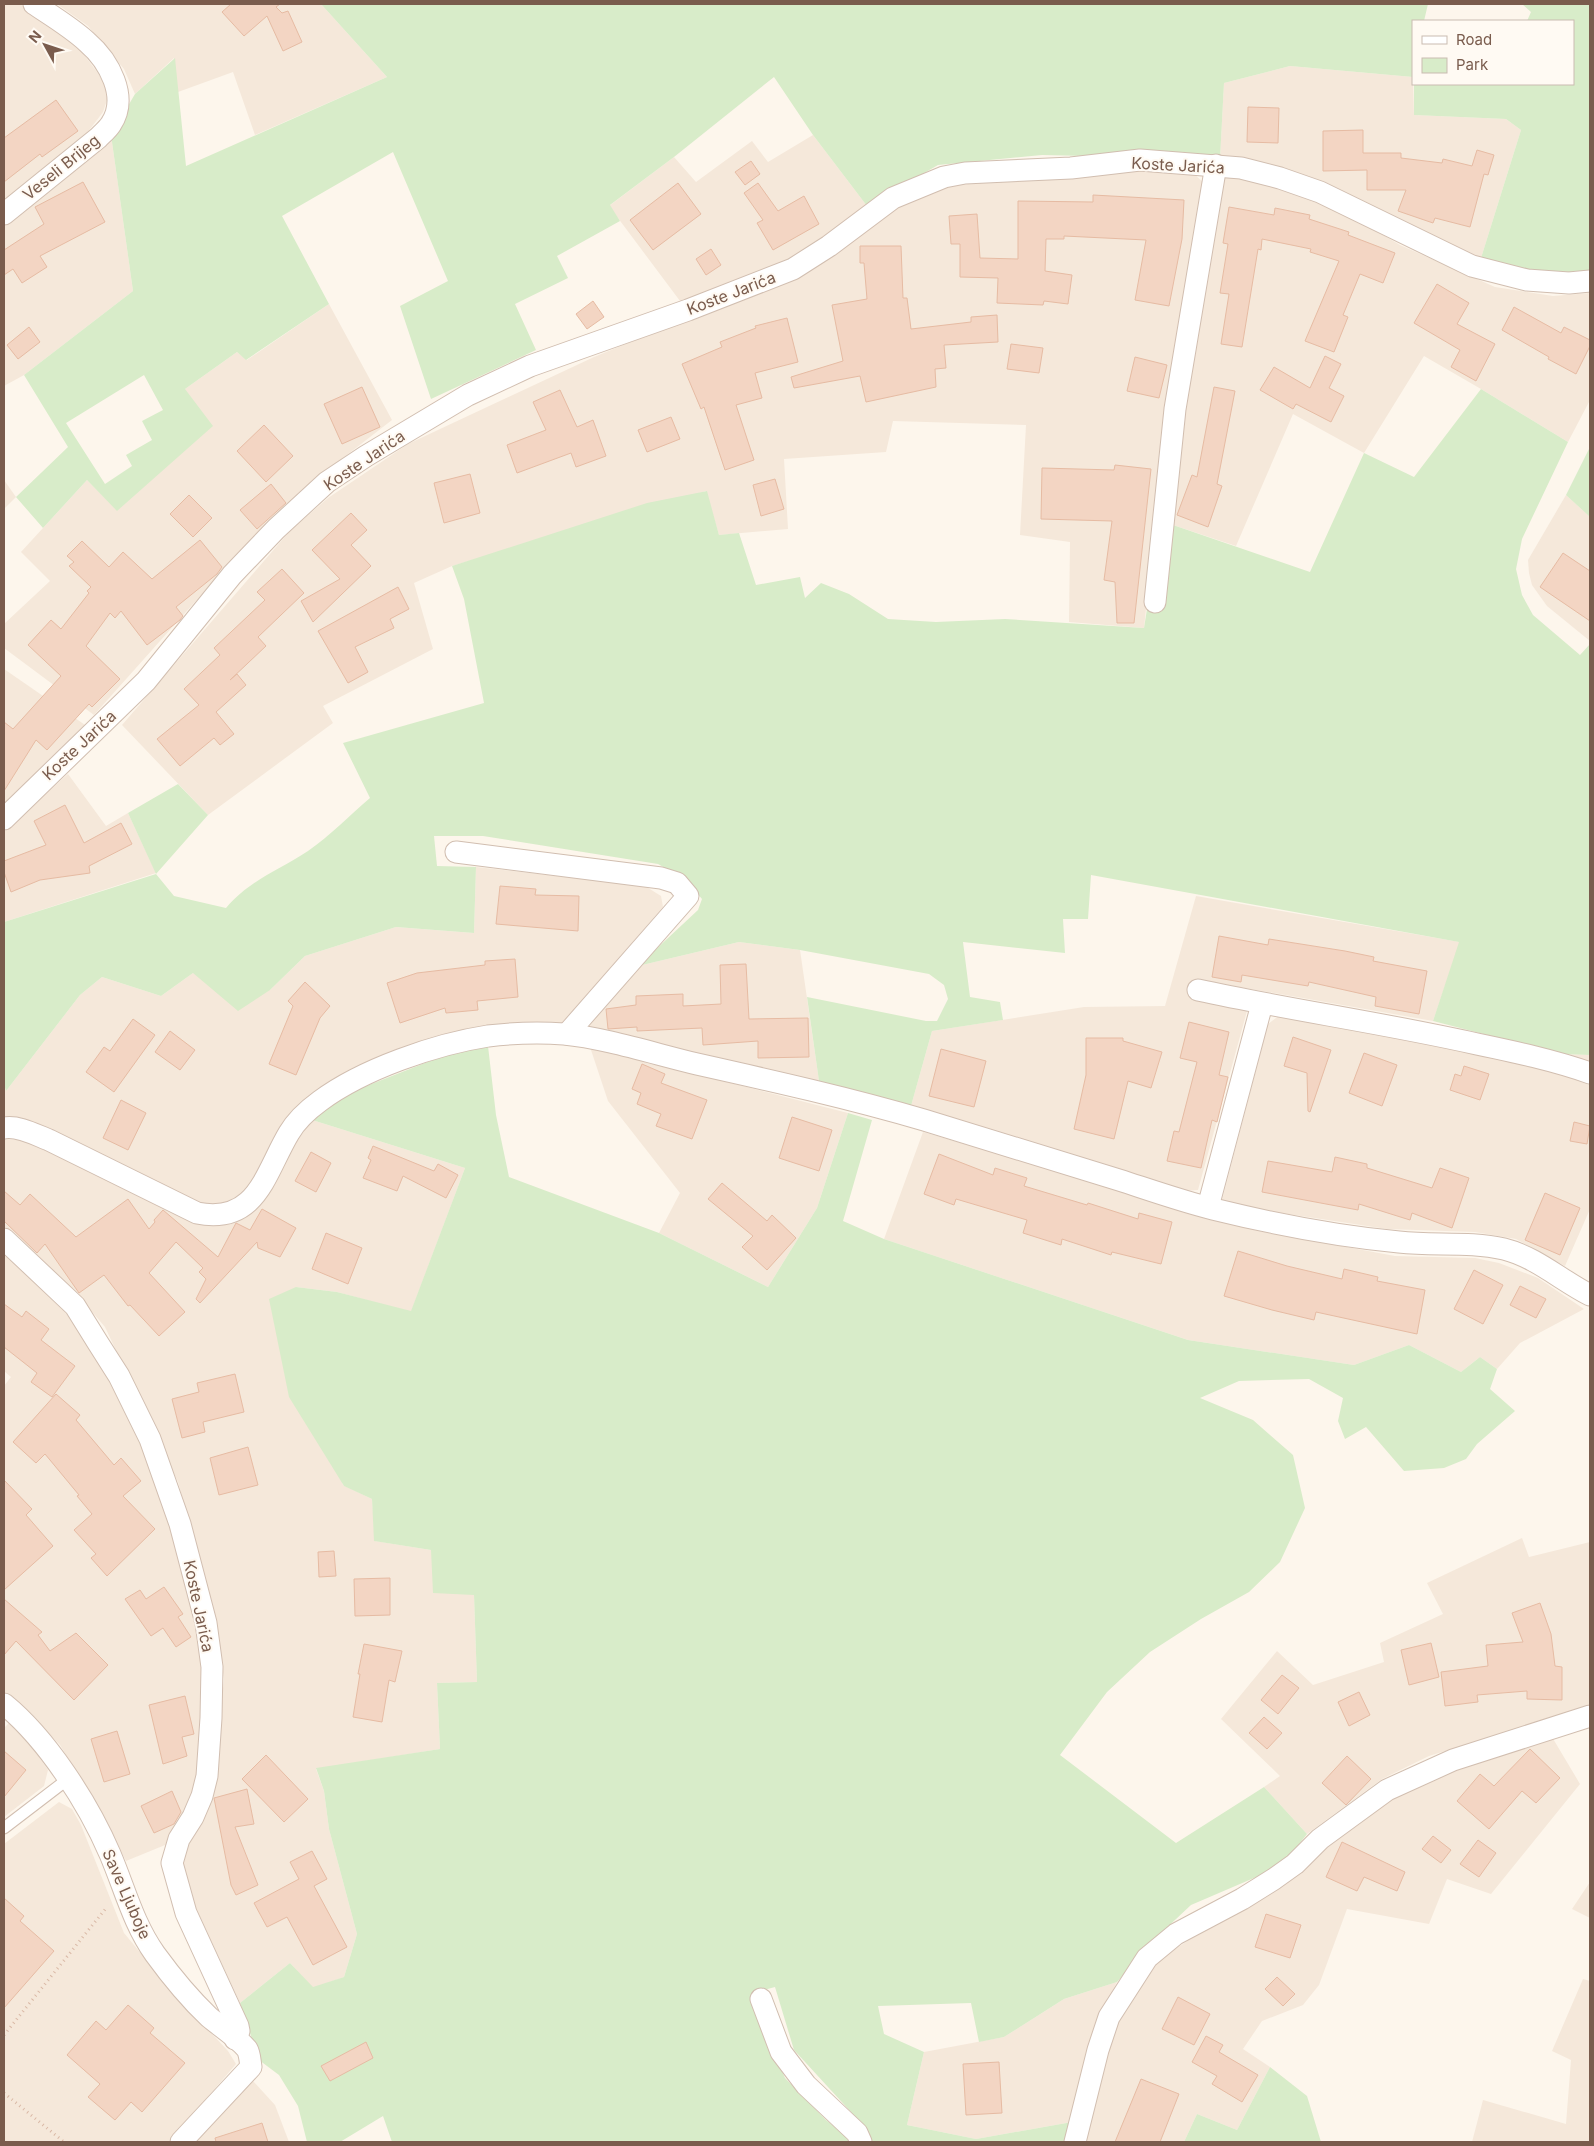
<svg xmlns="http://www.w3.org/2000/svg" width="1594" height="2146" font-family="Inter,sans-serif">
<rect width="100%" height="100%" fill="#fdf6ec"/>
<g fill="#f5e8da">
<path d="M4,4H20L76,44L100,76L109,94L103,112L87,133L4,201Z"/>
<path d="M57,4H321L387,77L255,135L233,72L178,92L174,58L135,94L124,69L88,26Z"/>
<path d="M1290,66L1413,77L1414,115L1506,119L1521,130L1481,258L1220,159L1224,83Z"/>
<path d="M111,135L133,291L24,375L4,386V224Z"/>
<path d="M813,135L867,206L818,242L788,261L683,305L609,206L674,157L696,182L752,141L768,162Z"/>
<path d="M1131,170L1194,174L1203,182L1168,397L1144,628L1069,622L1070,542L1020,535L1026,425L893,421L886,452L784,459L788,529L719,535L706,491L452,566L414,583L433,649L323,706L333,723L208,815L122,725L289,532L328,498L408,444L594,357L806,270L893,206L932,189L990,181Z"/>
<path d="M1225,174L1254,180L1337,208L1400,245L1495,287L1553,296L1590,293V400L1568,442L1481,389L1424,356L1364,453L1293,414L1236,546L1173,525L1185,409Z"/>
<path d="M329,304L392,420L321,475L235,557L94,715L4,648V624L50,581L21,552L87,480L117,510L185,389L237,352L247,360Z"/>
<path d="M4,480L16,497L4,509Z"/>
<path d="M1566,495L1590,517V641L1547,606L1532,585L1529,573L1528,560Z"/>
<path d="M4,669L88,727L4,809Z"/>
<path d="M68,774L106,826L128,813L156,873L4,922V832Z"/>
<path d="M476,867L645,886L661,896L663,907L562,1024L477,1027L425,1044L333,1079L309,1097L255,1180L238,1197L222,1208L209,1209L57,1136L7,1117L4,1118V1084L6,1091L80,995L102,977L161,996L193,973L270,990L305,956L396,927L474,933Z"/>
<path d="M1196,896L1460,942L1433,1021L1194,979L1190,995L1247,1011L1198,1190L1184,1191L911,1106L932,1031L1084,1007L1165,1006Z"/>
<path d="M739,942L800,950L819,1081L586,1030L638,966Z"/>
<path d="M1280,1015L1561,1054L1590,1055V1209L1565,1266L1516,1239L1475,1232L1387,1229L1229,1205L1222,1200L1268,1024Z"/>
<path d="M590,1047L848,1113L817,1208L768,1287L659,1233L680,1193L608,1101Z"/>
<path d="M309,1119L465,1168L411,1312L337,1292L296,1287L343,1485L372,1499L375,1541L431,1550L474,1595L477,1682L437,1683L440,1749L316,1769L324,1791L329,1829L357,1934L344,1977L313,1988L290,1963L240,2003L181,1876L182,1852L217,1744L224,1679L211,1599L178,1482L105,1327L82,1300L4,1226V1139L22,1140L41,1147L219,1223L246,1216L263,1200Z"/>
<path d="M923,1132L1282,1235L1395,1256L1475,1258L1499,1263L1538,1278L1584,1309L1520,1343L1497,1369L1480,1357L1461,1372L1409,1345L1354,1365L1188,1340L884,1239Z"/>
<path d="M4,1249L52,1296L83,1334L132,1421L159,1492L187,1587L200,1649L204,1677L196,1793L170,1843L126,1861L105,1819L60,1745L38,1723L4,1693V1386L11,1377L4,1371Z"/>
<path d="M1522,1538L1529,1557L1590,1542V1706L1429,1756L1382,1779L1307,1834L1264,1787L1280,1776L1221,1719L1277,1651L1313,1685L1384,1662L1380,1643L1443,1614L1427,1583Z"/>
<path d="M13,1719L48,1770L44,1786L4,1817V1728Z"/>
<path d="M1552,1737L1580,1784L1491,1894L1447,1879L1429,1924L1347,1909L1319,1985L1303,2005L1262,2021L1243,2049L1270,2067L1237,2130L1197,2114L1184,2142H1085L1107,2048L1117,2019L1149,1972L1163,1957L1189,1940L1257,1902L1290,1880L1320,1853L1361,1823L1387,1800L1452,1769Z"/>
<path d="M59,1802L72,1809L81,1825L124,1933L171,1990L228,2051L236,2064L169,2142H4V1844Z"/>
<path d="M1590,1882V1918L1572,1909Z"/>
<path d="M1583,1979L1590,1981V2142H1472L1483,2100L1566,2124L1571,2060L1552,2051Z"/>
<path d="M1117,1982L1097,2021L1088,2044L1072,2122L976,2139L907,2125L924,2052L1004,2037L1064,1999Z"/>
<path d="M253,2081L275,2105L289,2142H196Z"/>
</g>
<g fill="#d8ecc9" fill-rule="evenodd">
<path d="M321,4H1428L1424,21H1413V77L1290,66L1224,83L1220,159L1042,155L938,165L867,206L813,135L774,77L674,157L610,205L620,221L557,256L568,278L515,304L536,350L431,399L400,306L448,281L393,152L282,216L329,304L246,360L237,352L185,389L213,426L117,511L87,480L43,528L16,497L68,447L24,375L133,291L111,135L135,94L175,58L186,166L387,77ZM144,375L163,410L142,421L152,440L126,455L132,466L105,484L66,423Z"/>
<path d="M1522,4H1590V272L1540,273L1481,258L1521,130L1506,119L1414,115V84H1573V21H1527L1531,12Z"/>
<path d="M1481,389L1568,442L1522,539L1516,569L1522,595L1533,615L1580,655L1590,644V1055L1561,1054L1433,1021L1459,942L1091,875L1088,919H1063L1065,953L963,942L970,997L1000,1002L1003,1020L932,1031L911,1106L819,1081L807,997L926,1021H937L948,999L944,985L929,974L800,950L739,942L638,966L698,910L702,899L685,879L658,864L483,836H434L437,866L476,867L474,933L396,927L305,956L270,990L238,1011L193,973L161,996L102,977L80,995L6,1091L4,1084V922L156,874L128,813L178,784L208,815L156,874L174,896L226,908C251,879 278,871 308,851C330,836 350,815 370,798L343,743L484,703L464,599L452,566L647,503L707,491L719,535L739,533L756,585L800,577L805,598L821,583L849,594L888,619L936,622L1005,619L1144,628L1147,609L1162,611L1173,525L1310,572L1364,453L1414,477Z"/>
<path d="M1590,447V517L1566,495Z"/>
<path d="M488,1046L496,1115L509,1177L659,1233L768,1287L817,1208L848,1113L872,1120L843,1221L884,1239L1188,1340L1354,1365L1409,1345L1461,1372L1480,1357L1497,1369L1490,1389L1515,1411L1477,1444L1466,1459L1444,1468L1404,1471L1366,1427L1345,1439L1338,1421L1343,1398L1309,1379L1239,1381L1200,1398L1253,1420L1293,1455L1305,1508L1280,1562L1249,1592L1201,1619L1150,1652L1107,1692L1060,1755L1176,1843L1264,1787L1307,1834L1282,1866L1191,1905L1160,1934L1117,1982L1064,1999L1004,2037L979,2042L971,2003L878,2006L884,2034L924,2052L907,2125L976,2139L1072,2122L1066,2142H873L862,2124L794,2050L775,1987L753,1993L759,2019L785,2078L826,2120L845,2135L849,2142H392L383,2116L340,2142H307L298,2106L279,2075L259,2060L240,2003L290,1963L313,1987L344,1977L357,1934L329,1829L324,1791L316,1768L440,1749L437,1683L477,1682L474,1595L433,1593L431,1550L374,1541L372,1499L344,1486L289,1397L269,1299L296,1287L337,1292L411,1311L465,1168L309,1119L346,1094L453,1052Z"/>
<path d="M1270,2067L1307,2096L1321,2142H1184L1197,2114L1237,2130Z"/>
</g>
<g fill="#f3d5c3" stroke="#e6bba3">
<path d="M231,4H280L276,7L282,13L288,11L302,42L283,51L267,16L244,36L222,12Z"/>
<path d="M56,100L78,131L42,157L40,154L4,182V138Z"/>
<path d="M1248,107L1279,108L1278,143L1247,142Z"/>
<path d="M1363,130V153H1401V158L1442,163L1443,159L1472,166L1477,150L1494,155L1488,175L1484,174L1470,227L1435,218L1433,223L1398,211L1406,190H1367V170L1323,171V131Z"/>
<path d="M751,161L760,174L745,185L735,172Z"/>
<path d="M83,182L105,222L40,256L47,267L22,283L13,269L4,275V250L44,224L35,207Z"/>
<path d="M678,183L701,214L653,250L630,220Z"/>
<path d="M758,183L778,211L804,196L819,224L773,250L757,223L763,220L744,193Z"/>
<path d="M1093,195L1184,200L1182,239L1169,306L1135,300L1146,240L1064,236V239H1046L1045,271L1072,275L1068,304L1044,301L1043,305L997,303L998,278L960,277V244H951L949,216L977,214L980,258L1018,259V201L1093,202Z"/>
<path d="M1229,207L1274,215L1275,208L1310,215L1309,219L1349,232L1348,235L1395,253L1383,283L1360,274L1343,315L1348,317L1334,352L1305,341L1339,261L1310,252L1311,249L1262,239L1261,250L1258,249L1242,347L1221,344L1229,294L1220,293L1228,244L1223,243Z"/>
<path d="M860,246H901L903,298H907L911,329L971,322V317L997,315L998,342L944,345L946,368L935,369L936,387L866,402L860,376L794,388L791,377L843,361L832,305L867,299L864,263H860Z"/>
<path d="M711,249L721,265L706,275L696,259Z"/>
<path d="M1437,284L1469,303L1457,324L1495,344L1476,381L1451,367L1460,350L1414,323Z"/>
<path d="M593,301L604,317L587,329L576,314Z"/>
<path d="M1514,307L1561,333L1564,327L1590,340V346L1576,374L1548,359L1549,357L1502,330Z"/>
<path d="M787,318L798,362L755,373L762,398L736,405L754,460L725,470L704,407L701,409L682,364L722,347L720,342L756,328L755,326Z"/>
<path d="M29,327L40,342L18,359L7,345Z"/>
<path d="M1011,344L1043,348L1039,373L1007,369Z"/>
<path d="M1325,356L1341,364L1329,388L1344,396L1331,422L1296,404L1293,409L1260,390L1274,367L1310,388Z"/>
<path d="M1135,357L1167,365L1159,398L1127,391Z"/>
<path d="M362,387L380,427L342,444L324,404Z"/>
<path d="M1214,387L1235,391L1217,484L1222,486L1208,527L1177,515L1192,475L1197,477Z"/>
<path d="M560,390L577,427L593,420L606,456L576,467L571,453L517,473L507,445L546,430L533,402Z"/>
<path d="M671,417L680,439L647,452L638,430Z"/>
<path d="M264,425L293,456L266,482L237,451Z"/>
<path d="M1115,465L1151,469L1134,623H1117L1115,582L1104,580L1112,521L1041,519L1042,468L1114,470Z"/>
<path d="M470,474L480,513L444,523L434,483Z"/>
<path d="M775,479L784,509L761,516L753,485Z"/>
<path d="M271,484L286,503L257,529L240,510Z"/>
<path d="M189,495L212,518L193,537L170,514Z"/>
<path d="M351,513L367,530L351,545L371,566L313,622L301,601L340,579L312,550Z"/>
<path d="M200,540L222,567L217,574L176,607L183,616L180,620L147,645L121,611L115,618L110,613L86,646L120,679L92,707L89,704L47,750L36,740L4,791V722L13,729L61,676L28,645L51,620L61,629L89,593L87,591L91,587L69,566L74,562L67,556L82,541L109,567L123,552L152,579Z"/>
<path d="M1563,553L1590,571V621L1540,587Z"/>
<path d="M282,569L304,593L258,637L266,646L230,680L237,674L246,685L216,712L234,734L220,745L214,738L180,766L157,739L199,705L184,689L220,655L214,648L265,600L257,592Z"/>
<path d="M398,587L409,609L390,619L394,628L355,647L368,672L348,683L318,631Z"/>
<path d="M65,805L84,843L121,823L132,844L89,866L90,873L40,880L11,892L4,872V861L46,845L34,821Z"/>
<path d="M500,886L536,889L535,895L579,896L578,931L496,924Z"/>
<path d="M1219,936L1268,945L1269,939L1345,951L1374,957L1373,961L1427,971L1419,1014L1375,1006L1376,997L1309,982L1308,986L1242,975L1241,982L1212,977Z"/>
<path d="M515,959L518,997L477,1001L478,1010L446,1013L445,1008L400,1023L387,983L417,973L485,965V961Z"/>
<path d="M746,964L749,1019L808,1018L809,1057L758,1058V1041L703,1045L702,1028L637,1031V1027L608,1029L606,1009L636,1005V996L683,994V1006L721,1004L720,965Z"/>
<path d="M305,982L330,1006L320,1018L296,1075L269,1064L293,1006L288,1001Z"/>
<path d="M133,1019L155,1035L114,1092L86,1072L104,1047L110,1051Z"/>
<path d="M1189,1022L1229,1032L1219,1075L1228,1077L1217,1122L1212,1120L1201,1168L1167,1161L1174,1131L1179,1132L1197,1062L1180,1058Z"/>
<path d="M170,1031L195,1050L180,1070L155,1052Z"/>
<path d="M1293,1037L1331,1050L1310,1112L1308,1111L1307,1073L1284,1066Z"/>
<path d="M1086,1038H1123V1041L1162,1052L1151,1088L1128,1081L1114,1139L1074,1129L1086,1075Z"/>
<path d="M941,1049L986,1061L974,1107L929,1096Z"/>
<path d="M1364,1053L1397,1065L1382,1106L1349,1093Z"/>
<path d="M642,1064L665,1074L661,1083L707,1100L692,1139L656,1126L661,1114L637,1104L641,1093L632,1089Z"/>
<path d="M1464,1066L1489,1074L1480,1100L1450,1090L1455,1074L1461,1076Z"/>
<path d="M121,1100L146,1113L128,1150L103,1138Z"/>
<path d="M792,1117L832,1130L819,1171L779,1158Z"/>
<path d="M1574,1122L1590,1126L1587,1144L1570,1141Z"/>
<path d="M373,1146L434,1171L438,1164L458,1175L446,1198L403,1176L397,1191L363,1178L371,1160L368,1158Z"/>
<path d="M311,1152L331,1163L316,1192L295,1181Z"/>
<path d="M939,1154L993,1175L995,1168L1027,1178L1024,1186L1087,1205L1088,1203L1138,1219L1139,1213L1172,1222L1161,1264L1112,1252L1111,1255L1062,1239L1061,1245L1023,1233L1027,1220L956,1199L954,1205L924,1194Z"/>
<path d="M1335,1157L1367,1164V1168L1432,1188L1440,1168L1469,1178L1452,1228L1412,1213L1410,1220L1359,1204L1358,1210L1262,1192L1268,1161L1332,1172Z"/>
<path d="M722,1183L767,1221L772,1215L796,1238L767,1270L742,1247L753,1236L708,1199Z"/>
<path d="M4,1191L20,1205L30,1194L76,1237L128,1199L149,1229L155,1222L154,1220L163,1210L218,1257L236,1223L250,1230L262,1209L296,1228L280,1257L258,1248L257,1242L200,1303L196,1299L206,1279L199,1272L203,1268L176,1242L149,1273L185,1312L159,1336L130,1305L128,1306L104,1275L79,1293L45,1244L37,1253L4,1221Z"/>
<path d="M1545,1193L1580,1208L1560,1255L1525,1240Z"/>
<path d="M326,1233L362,1248L348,1284L312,1269Z"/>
<path d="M1238,1251L1287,1266L1342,1279L1344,1269L1378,1277L1377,1281L1425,1290L1417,1334L1316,1312L1314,1320L1272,1310L1224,1296Z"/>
<path d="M1474,1270L1503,1285L1483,1324L1454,1309Z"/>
<path d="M1520,1286L1546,1299L1536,1318L1510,1305Z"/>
<path d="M4,1304L22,1317L26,1311L49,1329L41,1340L75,1366L52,1397L31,1382L37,1373L4,1347Z"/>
<path d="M235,1374L244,1412L203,1422L205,1432L182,1438L172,1399L199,1392L197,1383Z"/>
<path d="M56,1394L80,1415L76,1420L114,1465L121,1458L141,1481L123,1496L155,1529L107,1576L91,1558L96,1554L74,1530L92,1514L77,1496L79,1495L45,1454L36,1463L13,1442Z"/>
<path d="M248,1447L258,1485L219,1495L210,1458Z"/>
<path d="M4,1480L32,1509L26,1515L53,1546L4,1590Z"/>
<path d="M334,1551L336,1576L319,1577L318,1552Z"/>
<path d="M390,1578V1615L355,1616L354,1579Z"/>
<path d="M164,1587L183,1614L178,1617L191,1637L176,1647L163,1628L151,1636L125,1599L140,1590L146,1599Z"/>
<path d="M4,1599L42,1632L38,1635L50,1651L76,1633L108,1665L74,1700L16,1641L4,1655Z"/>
<path d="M1540,1603L1551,1634L1555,1666L1562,1667V1700L1527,1699V1691L1477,1695L1478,1702L1445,1706L1441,1672L1488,1666L1486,1645L1523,1642L1512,1613Z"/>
<path d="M1431,1643L1439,1677L1409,1685L1401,1650Z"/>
<path d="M364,1644L402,1651L395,1682L389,1680L382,1722L353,1717L360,1674H358Z"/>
<path d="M1282,1675L1299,1688L1278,1714L1261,1700Z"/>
<path d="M1359,1692L1370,1715L1349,1726L1338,1702Z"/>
<path d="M185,1696L194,1734L182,1737L187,1756L163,1764L149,1705Z"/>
<path d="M1264,1717L1282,1733L1267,1749L1249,1733Z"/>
<path d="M117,1731L130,1774L104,1782L91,1739Z"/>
<path d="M1530,1749L1560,1778L1536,1803L1522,1791L1489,1829L1457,1801L1480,1774L1494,1786Z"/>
<path d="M4,1751L26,1770L4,1797Z"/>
<path d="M266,1755L308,1799L284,1822L242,1779Z"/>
<path d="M1347,1756L1371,1779L1346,1805L1322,1783Z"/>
<path d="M247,1789L254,1824L235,1827L258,1885L236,1895L231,1885L214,1798Z"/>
<path d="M172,1791L181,1812L174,1824L154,1833L141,1806Z"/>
<path d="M1433,1836L1451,1850L1441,1863L1422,1849Z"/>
<path d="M1478,1840L1496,1853L1479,1877L1460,1864Z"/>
<path d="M1342,1842L1405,1872L1397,1891L1364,1877L1357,1891L1326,1877Z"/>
<path d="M312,1851L327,1879L314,1886L347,1947L313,1965L287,1917L267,1927L254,1903L299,1879L290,1862Z"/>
<path d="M4,1898L24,1916L20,1921L54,1951L4,2008Z"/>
<path d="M1266,1914L1301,1925L1290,1958L1255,1947Z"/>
<path d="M1277,1977L1295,1994L1283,2006L1265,1989Z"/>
<path d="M1178,1997L1210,2014L1194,2045L1162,2029Z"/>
<path d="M128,2005L154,2028L150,2033L185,2063L142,2112L131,2102L115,2120L88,2097L100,2084L67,2055L96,2021L106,2030Z"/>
<path d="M1206,2036L1223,2045L1219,2052L1258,2075L1242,2102L1212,2084L1217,2076L1192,2062Z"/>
<path d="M366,2042L373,2058L330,2081L321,2066Z"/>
<path d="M999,2062L1002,2113L966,2115L963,2064Z"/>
<path d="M1141,2079L1179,2094L1160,2142H1115Z"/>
<path d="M262,2123L268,2142H216L215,2138Z"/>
</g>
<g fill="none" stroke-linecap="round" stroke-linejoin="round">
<g stroke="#d1beb0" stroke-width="13">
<path id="service" d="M4,1828L68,1779"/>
</g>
<g stroke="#d1beb0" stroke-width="23">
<g id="minor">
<path d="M4,214L98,138C102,134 108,129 111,124C129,97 109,61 87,42C72,28 52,16 34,4"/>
<path d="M1155,602L1175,409L1216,165"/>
<path d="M4,819L146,681L232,575L276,529L327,482L366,456L468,395L530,366L688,310L793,269L829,246L893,198L944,177L965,173L1071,168L1140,160L1241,168L1280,178L1320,192L1472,266L1527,280L1569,283L1590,281"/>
<path d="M456,852L661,878L677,883L688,896L567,1034"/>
<path d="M1198,990C1290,1010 1384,1023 1477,1044C1515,1052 1553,1060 1590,1073"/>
<path d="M4,1128C18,1125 36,1135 49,1140L197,1213C257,1225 265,1173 289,1133C296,1121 309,1109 320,1101C363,1069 436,1044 488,1036C513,1033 539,1032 564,1034C605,1038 655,1054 697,1064C773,1081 849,1098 924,1120C989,1140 1054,1160 1119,1180C1150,1190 1181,1201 1213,1209C1274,1224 1336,1236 1399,1242C1434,1246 1469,1241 1504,1249C1536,1257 1562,1281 1590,1295"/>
<path d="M1208,1207L1262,1004"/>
<path d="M4,1239L75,1306L98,1343L119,1376L150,1439L180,1524L206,1623L212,1667L211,1718L207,1776L202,1796L193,1817L179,1839L172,1863L186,1913L238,2026L239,2031L235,2039"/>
<path d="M4,1704C47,1739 88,1803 110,1854C125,1889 133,1923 155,1954C171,1976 189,1998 209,2017C221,2027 237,2037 247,2049C250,2054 250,2061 251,2067L181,2142"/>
<path d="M761,1999L781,2052L806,2085L857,2133L861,2142"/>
<path d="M1075,2142L1098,2050L1109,2017L1147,1958L1176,1934L1242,1899L1274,1879L1295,1864L1320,1839L1387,1790L1453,1760L1590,1716"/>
</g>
</g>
<g stroke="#d9b8a5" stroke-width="3" stroke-dasharray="1 4" stroke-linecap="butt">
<path d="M4,2035L107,1907"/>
<path d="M4,2093L64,2142"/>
</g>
<use href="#service" stroke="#fff" stroke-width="11"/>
<use href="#minor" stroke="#fff" stroke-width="21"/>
</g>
<g text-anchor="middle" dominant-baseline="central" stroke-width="4" stroke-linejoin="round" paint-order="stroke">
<g font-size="16" fill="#7a5c4d" stroke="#fffaf3">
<text transform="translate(1178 165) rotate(3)">Koste Jarića</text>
<text transform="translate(61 167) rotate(-39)">Veseli Brijeg</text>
<text transform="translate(731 293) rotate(-21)">Koste Jarića</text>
<text transform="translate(364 460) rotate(-34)">Koste Jarića</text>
<text transform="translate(79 745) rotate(-43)">Koste Jarića</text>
<text transform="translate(199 1606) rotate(78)">Koste Jarića</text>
<text transform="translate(127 1894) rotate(66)">Save Ljuboje</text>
</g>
</g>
<rect width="1594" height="2146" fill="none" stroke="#7a5c4d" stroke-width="10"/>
<rect x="1412" y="20" width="162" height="65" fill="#fffaf3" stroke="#cabbb1"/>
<rect x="1422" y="36" width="25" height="8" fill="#ffffff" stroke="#cabbb1"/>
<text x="1456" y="45" font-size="15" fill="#7a5c4d">Road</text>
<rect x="1422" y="58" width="25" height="15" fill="#d8ecc9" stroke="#cabbb1"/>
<text x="1456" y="70" font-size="15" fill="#7a5c4d">Park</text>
<g transform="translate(45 45) rotate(310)" stroke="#fffaf3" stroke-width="4" paint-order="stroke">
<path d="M0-4L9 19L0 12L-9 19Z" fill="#7a5c4d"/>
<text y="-8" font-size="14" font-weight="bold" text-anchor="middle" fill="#7a5c4d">N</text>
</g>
</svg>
